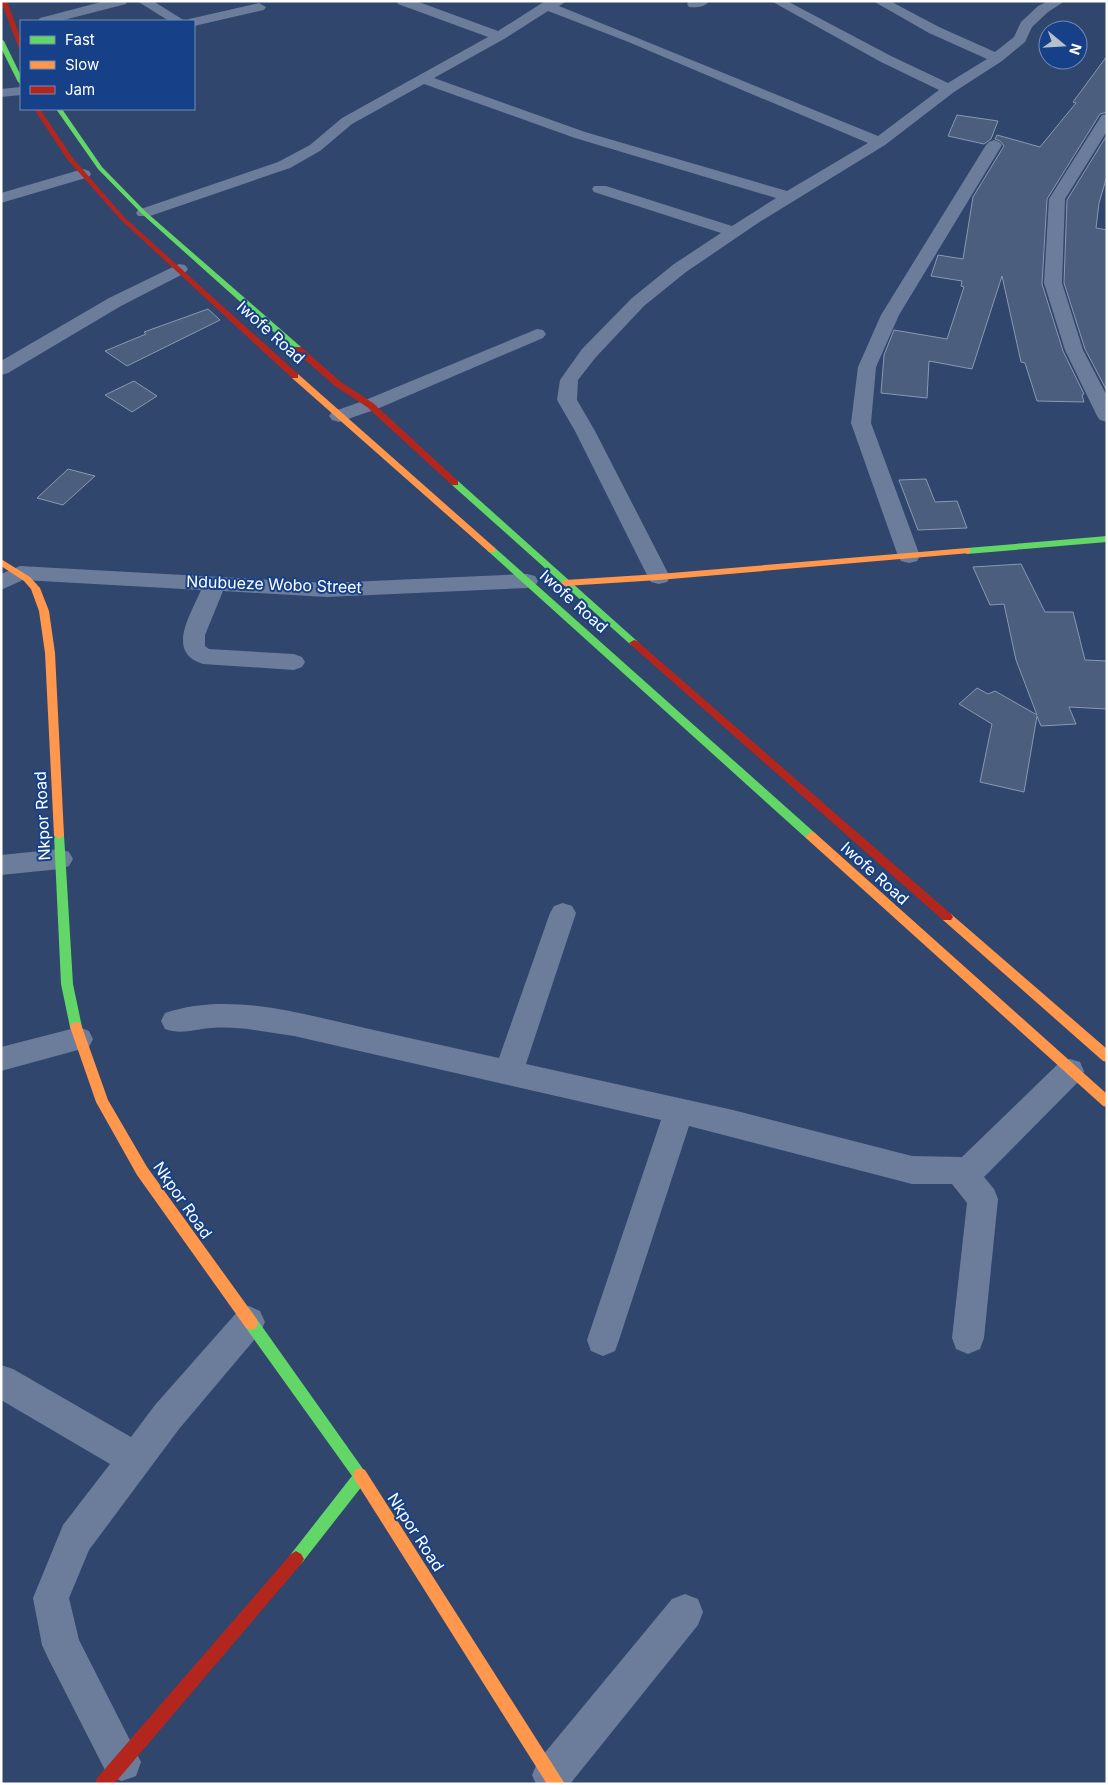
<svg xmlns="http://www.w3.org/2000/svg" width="1108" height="1785" font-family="Inter,sans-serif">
<rect width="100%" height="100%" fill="#30466d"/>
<g fill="#4c5e7e" stroke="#8a98b1">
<path d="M1107,56V112L1100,114L1047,199L1042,284L1063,351L1084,394L1082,395L1084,402L1037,401L1025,363L1021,362L1002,276L972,369L929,361L927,398L881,393L884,355L894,330L947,339L964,287L961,286L962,281L931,276L938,255L963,259L973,197L1004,146L1000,141L995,139L997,135L1040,147L1076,103L1073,102Z"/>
<path d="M957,115L998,121L991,139L984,144L948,136Z"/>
<path d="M1107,135V176L1099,203L1096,228L1107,230V391L1085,349L1064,283L1067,200Z"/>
<path d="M208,309L220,320L127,366L105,351L146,334L144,332Z"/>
<path d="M134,381L157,396L132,412L105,395Z"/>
<path d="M68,469L95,476L63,505L37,498Z"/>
<path d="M926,479L935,502L957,501L967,528L918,530L899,480Z"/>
<path d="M1021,564L1045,612H1073L1085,660L1107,661V709L1069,707L1076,724L1041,726L1037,716L1024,792L980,782L992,724L959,704L977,688L988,694L995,691L1037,715L1016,660L1004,604L990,605L973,567Z"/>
</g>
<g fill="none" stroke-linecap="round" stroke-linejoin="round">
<g fill="#6c7d9b" fill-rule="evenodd">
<path d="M105,1H127L126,4L60,21H38L40,18Z"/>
<path d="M137,1H153L185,21H169Z"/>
<path d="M397,1H416L498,31L542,3L548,1H567L559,6L878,136L939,90L881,62L771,1H787L891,56L948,83L987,59L929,33L873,1H890L939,27L995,52L1014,37L1021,22L1038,6L1048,1H1065L1048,12L1032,27L1025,42L1002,61L954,92L885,145L761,221L686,272L644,306L596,357L578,380L577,400L595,431L670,577L667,582L659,584L651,582L648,577L575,431L557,400L560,380L582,349L632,298L674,264L721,233L594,192L592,189L594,186H606L732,226L776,198L575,138L424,84L352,124L320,151L290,168L150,216H138L136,213L138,210L278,162L310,145L342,118L488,37L398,4ZM548,11L626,41L868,143L787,191L585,132L434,78L504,39Z"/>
<path d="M689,1H709C706,7 696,8 689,7L687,4Z"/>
<path d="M259,3L266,7L264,10L194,26V21H188L189,19Z"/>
<path d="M21,87V95L1,97V89Z"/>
<path d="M1107,114V131L1065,199L1062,283L1083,350L1107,396V422L1100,420L1097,416L1065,350L1044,283L1049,199L1100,118L1102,115Z"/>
<path d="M994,140L999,142L1002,145L899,315L876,367L871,423L920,556L917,561L909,563L901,561L898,556L851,423L858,367L881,315L986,145L989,142Z"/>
<path d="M83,169L89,171L91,174L89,177L1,203V193Z"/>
<path d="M179,264L185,265L188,269L185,273L121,306L8,373L1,375V361L109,298Z"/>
<path d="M537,329L543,330L546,334L543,338L377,409L339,422L332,420L329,416L332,412L363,401Z"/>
<path d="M20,566L327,583L527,574L535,576L538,581L535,586L527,588L327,597L223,591L205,635V646L209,649L294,654L302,657L305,662L302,667L294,670L203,664C165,653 191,614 201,590L23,580L1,590V574Z"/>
<path d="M60,849L69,852L73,859L69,866L60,869L1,875V855Z"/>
<path d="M563,903L572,906L576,913L526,1064L733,1110L912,1156L962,1157L1060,1062L1070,1059L1080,1062L1084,1071L1080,1080L984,1177L994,1189L998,1199L984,1338L980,1349L968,1354L956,1349L952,1338L967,1203L952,1184H912L689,1126L619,1340L615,1351L603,1356L591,1351L587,1340L661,1120L294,1036C267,1032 239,1026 212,1028C195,1029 181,1035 165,1029L161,1021L165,1013C229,991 302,1014 365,1028C409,1038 454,1048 499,1058L550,913L554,906Z"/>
<path d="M79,1027L89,1031L93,1039L89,1047L1,1071V1047Z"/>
<path d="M249,1306L260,1311L265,1322L260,1333L179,1429L89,1550L69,1598L79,1640L141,1762L136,1776L122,1781L108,1776L48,1658L42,1645L33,1598L63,1525L110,1464L1,1400V1365L13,1369L131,1437L155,1405L238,1311Z"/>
<path d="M685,1594L698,1599L703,1612L698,1625L570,1784H536L532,1775L538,1761L672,1599Z"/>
</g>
<g fill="#63d668" fill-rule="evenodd">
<path d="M1,39L4,41L21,76V84L18,82L1,48Z"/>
<path d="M56,109H62L102,167L146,212L301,347V351H295L142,214L98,169Z"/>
<path d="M455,480L458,481L637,641L639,643L637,645H631L452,485V481Z"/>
<path d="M1107,536V542L967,554L962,551L967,548Z"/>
<path d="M492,547L495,548L815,833L816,836L815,839H807L489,552L487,550Z"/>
<path d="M59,831L64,835L73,984L82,1027L80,1031L76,1032L72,1031L70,1027L61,984L54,835Z"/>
<path d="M251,1316L256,1318L368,1476L366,1481L301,1564L296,1567L291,1564L288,1559L291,1554L352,1476L246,1328L244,1323L246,1318Z"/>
</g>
<g fill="#ff974d" fill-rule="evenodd">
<path d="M292,374H298L495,548V552H489L292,378Z"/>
<path d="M967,548L970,549V553L659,580L565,586L560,583L565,580L659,574Z"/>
<path d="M1,559L30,577L40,588L49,611L55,653L64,835L59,839L54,835L45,653L39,611L31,589L24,581L1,566Z"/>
<path d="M811,832L815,833L1107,1094V1107L1103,1106L807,839L806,836Z"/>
<path d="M947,913L951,914L1107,1049V1062L1103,1061L943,920L941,917L943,914Z"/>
<path d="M76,1022L80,1023L82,1027L108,1100L147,1167L256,1318L258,1323L256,1328L251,1330L246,1328L137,1175L96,1102L70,1027L72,1023Z"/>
<path d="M360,1468L365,1470L565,1784H547L355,1480L353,1475L355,1470Z"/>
</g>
<g fill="#b3261e" fill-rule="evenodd">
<path d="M1,1H7L21,39V48L18,46Z"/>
<path d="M34,109H40L72,157L125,218L298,374V378H292L121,220L67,159Z"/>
<path d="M295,347H301L341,382L373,403L458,481V485H452L367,407L335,386L295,351Z"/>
<path d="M634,640L637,641L951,914L953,917L951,920H943L631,645L629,643Z"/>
<path d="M296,1551L301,1554L304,1559L301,1564L114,1784H95L97,1778L291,1554Z"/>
</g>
</g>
<g text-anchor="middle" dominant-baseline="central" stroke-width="4" stroke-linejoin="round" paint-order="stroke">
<g font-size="16" fill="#fff" stroke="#164087">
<text transform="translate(271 332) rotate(42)">Iwofe Road</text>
<text transform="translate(274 584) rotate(2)">Ndubueze Wobo Street</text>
<text transform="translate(574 601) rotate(42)">Iwofe Road</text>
<text transform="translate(42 816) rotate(-93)">Nkpor Road</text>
<text transform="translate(875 873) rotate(42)">Iwofe Road</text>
<text transform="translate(183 1200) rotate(55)">Nkpor Road</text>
<text transform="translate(416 1532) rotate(57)">Nkpor Road</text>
</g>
</g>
<rect width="1108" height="1785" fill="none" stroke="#ffffff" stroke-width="5"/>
<rect x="20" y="20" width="175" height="90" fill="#164087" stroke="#738cb7"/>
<rect x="30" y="36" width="25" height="8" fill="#63d668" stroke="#738cb7"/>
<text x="65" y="45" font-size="15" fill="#ffffff">Fast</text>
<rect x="30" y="61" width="25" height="8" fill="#ff974d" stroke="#738cb7"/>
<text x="65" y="70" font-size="15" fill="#ffffff">Slow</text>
<rect x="30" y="86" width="25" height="8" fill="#b3261e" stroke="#738cb7"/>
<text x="65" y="95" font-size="15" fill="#ffffff">Jam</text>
<g transform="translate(1063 45) rotate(108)"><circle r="24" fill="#164087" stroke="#738cb7"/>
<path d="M0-4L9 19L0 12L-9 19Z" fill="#b7becc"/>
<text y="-8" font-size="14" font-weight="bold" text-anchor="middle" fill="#ffffff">N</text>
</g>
</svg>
